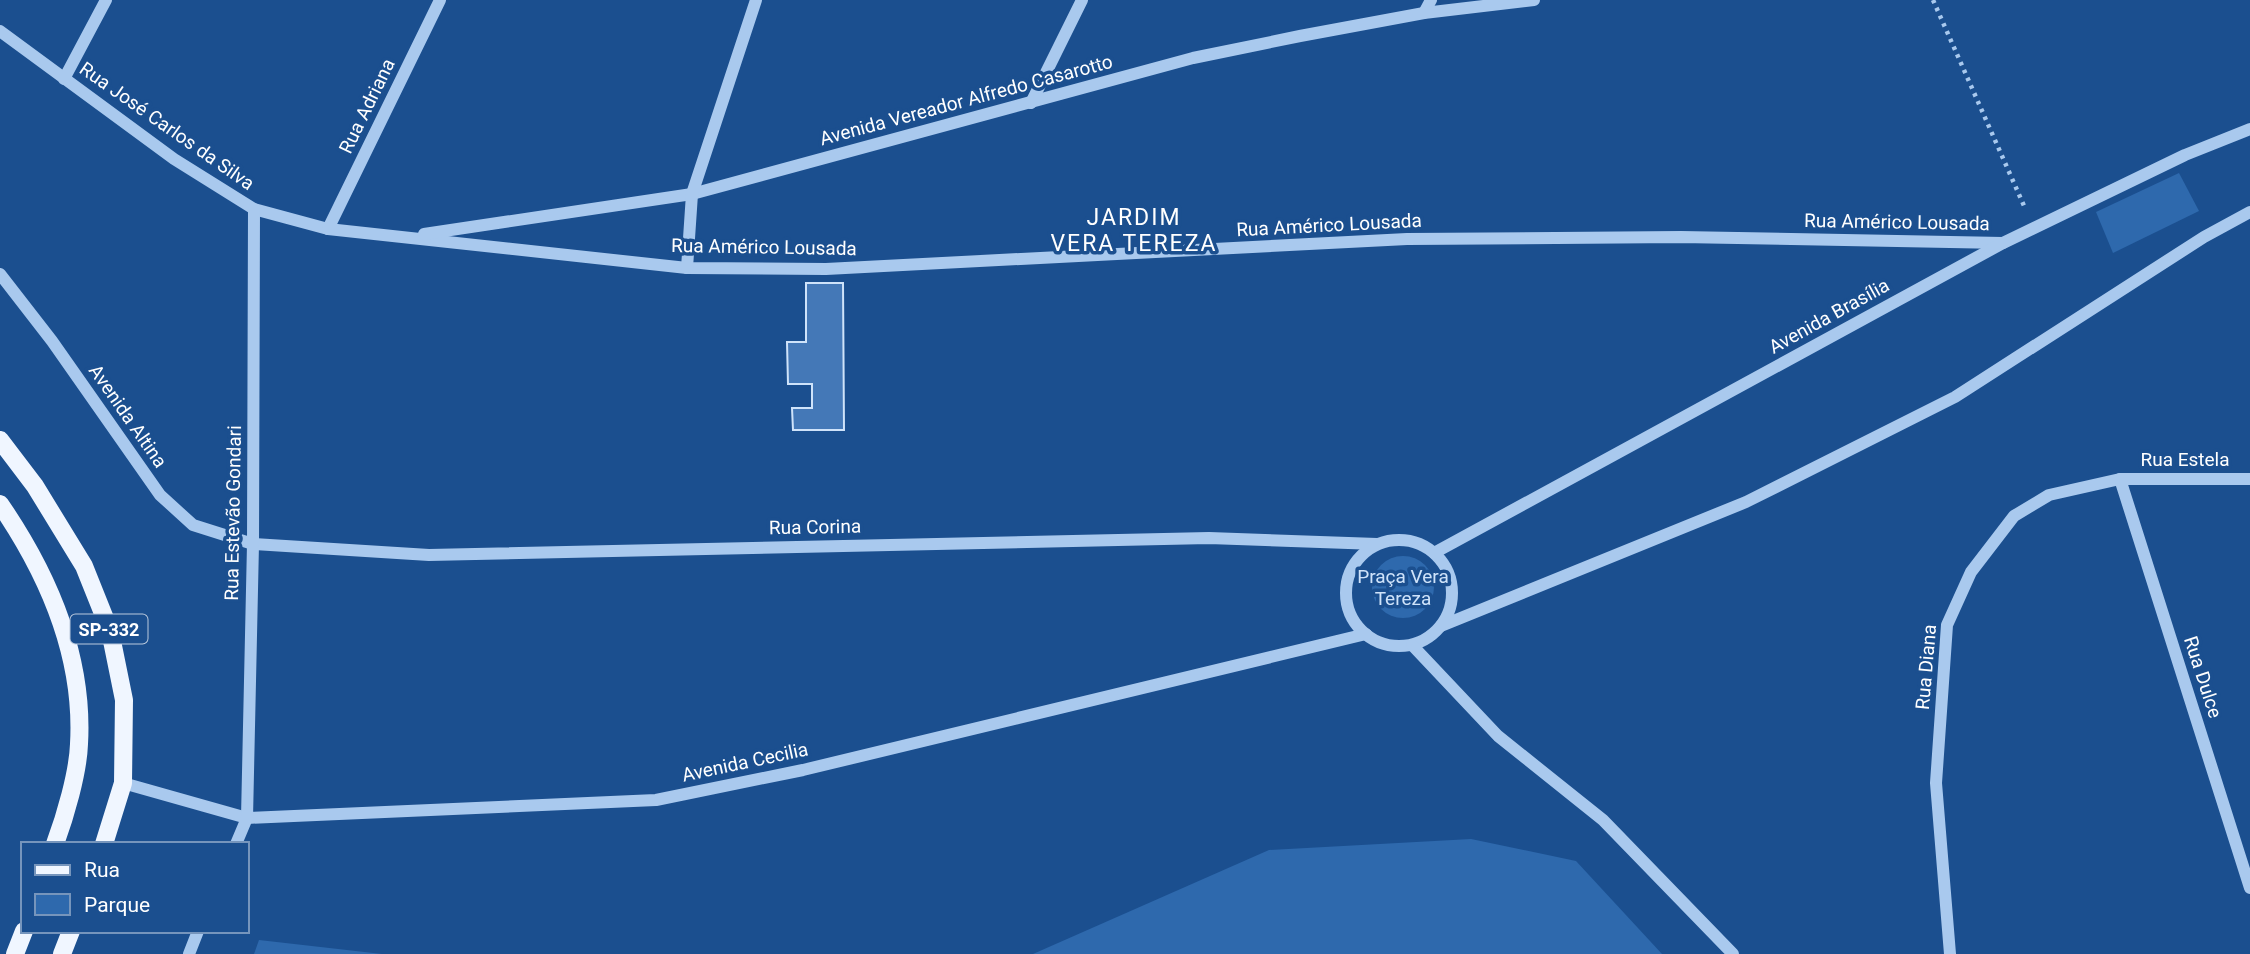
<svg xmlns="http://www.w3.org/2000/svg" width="2250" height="954" font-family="Roboto,sans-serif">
<rect width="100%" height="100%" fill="#1b4f8f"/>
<g fill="#2e69ad">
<path d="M2179,173L2199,211L2113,253L2096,212Z"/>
<circle cx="1403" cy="587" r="31"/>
<path d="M1471,839L1576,861L1662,954H1033L1269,850Z"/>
<path d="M259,940L382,954H254Z"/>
</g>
<path fill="#4478b7" stroke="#cfe3fa" stroke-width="2" d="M806,283H843L844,430H793L792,408H812V384H788L787,342H806Z"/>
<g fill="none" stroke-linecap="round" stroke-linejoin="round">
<path stroke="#a9c9ee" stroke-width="4.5" stroke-dasharray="3.5 5" stroke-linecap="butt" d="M1933,0L2025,208"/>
<g stroke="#a9c9ee" stroke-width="12">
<path d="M1424,13L1431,0"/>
<path d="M0,31L174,159L254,209L328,229L687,268L826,269L1407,239L1681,237L2003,243"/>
<path d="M64,79L106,0"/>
<path d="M1031,103L1082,0"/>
<path d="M328,229L440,0"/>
<path d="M424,234L692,194L1193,58L1300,36L1424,13L1534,0"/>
<path d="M687,268L692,194L756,0"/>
<path d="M0,274L52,341L160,495L193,525L253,544L429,555L1209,538L1377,544"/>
<path d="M2120,479L2250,888"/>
<circle cx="1399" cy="593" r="53"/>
<path d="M1434,553L2003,243L2185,155L2250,129"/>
<path d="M1441,626L1746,502L1955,397L2204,237L2250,212"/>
<path d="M1412,645L1498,736L1603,820L1733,954"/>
<path d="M123,783L247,818L656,800L803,770L1366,634"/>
<path d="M236,844L247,818L253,544L254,209"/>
<path d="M189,954L198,931"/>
<path d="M1950,954L1936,783L1947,625L1971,572L2014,516L2049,495L2120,479H2250"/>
</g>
<g stroke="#f0f6ff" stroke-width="18">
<path d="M0,440L35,486L84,566L110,631L124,700L123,783L104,844"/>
<path d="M0,504C48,574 84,657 79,744C78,773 65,817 55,844"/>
<path d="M15,954L24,931"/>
<path d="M62,954L71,931"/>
</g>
</g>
<g text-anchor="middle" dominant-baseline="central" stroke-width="7" stroke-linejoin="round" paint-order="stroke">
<rect fill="#1b4f8f" stroke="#bbcadd" stroke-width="2" x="70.5" y="614.5" width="77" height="29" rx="5"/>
<g font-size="18" font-weight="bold" fill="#fff">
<text x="109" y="629">SP-332</text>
</g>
<g font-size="19" fill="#fff" stroke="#1b4f8f">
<text transform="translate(966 100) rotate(-15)">Avenida Vereador Alfredo Casarotto</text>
<text transform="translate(367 106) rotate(-64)">Rua Adriana</text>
<text transform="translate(167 126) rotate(35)">Rua José Carlos da Silva</text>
<text transform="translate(1897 222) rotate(1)">Rua Américo Lousada</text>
<text transform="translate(1329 225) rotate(-3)">Rua Américo Lousada</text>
<text transform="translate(764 247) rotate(1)">Rua Américo Lousada</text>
<text transform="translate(1829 316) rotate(-29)">Avenida Brasília</text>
<text transform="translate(128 416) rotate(55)">Avenida Altina</text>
<text x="2185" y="459">Rua Estela</text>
<text transform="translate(233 513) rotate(-89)">Rua Estevão Gondari</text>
<text transform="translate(815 527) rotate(-1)">Rua Corina</text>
<text transform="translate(1926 667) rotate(-85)">Rua Diana</text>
<text transform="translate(2203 677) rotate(72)">Rua Dulce</text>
<text transform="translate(745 762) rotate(-12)">Avenida Cecilia</text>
</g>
<g font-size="19" fill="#cfe3fa" stroke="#1b4f8f">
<text x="1403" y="576">Praça Vera<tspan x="1403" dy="22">Tereza</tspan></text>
</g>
<g font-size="23" letter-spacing="2" fill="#fff" stroke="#1b4f8f">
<text x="1134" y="217">JARDIM<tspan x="1134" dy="26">VERA TEREZA</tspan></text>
</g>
</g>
<rect x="21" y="842" width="228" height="91" fill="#1b4f8f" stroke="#7695bc" stroke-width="2"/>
<rect x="35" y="865" width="35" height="10" fill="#f0f6ff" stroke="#7695bc" stroke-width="2"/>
<text x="84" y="877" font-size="21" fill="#ffffff">Rua</text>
<rect x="35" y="894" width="35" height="21" fill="#2e69ad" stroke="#7695bc" stroke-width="2"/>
<text x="84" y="912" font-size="21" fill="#ffffff">Parque</text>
</svg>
